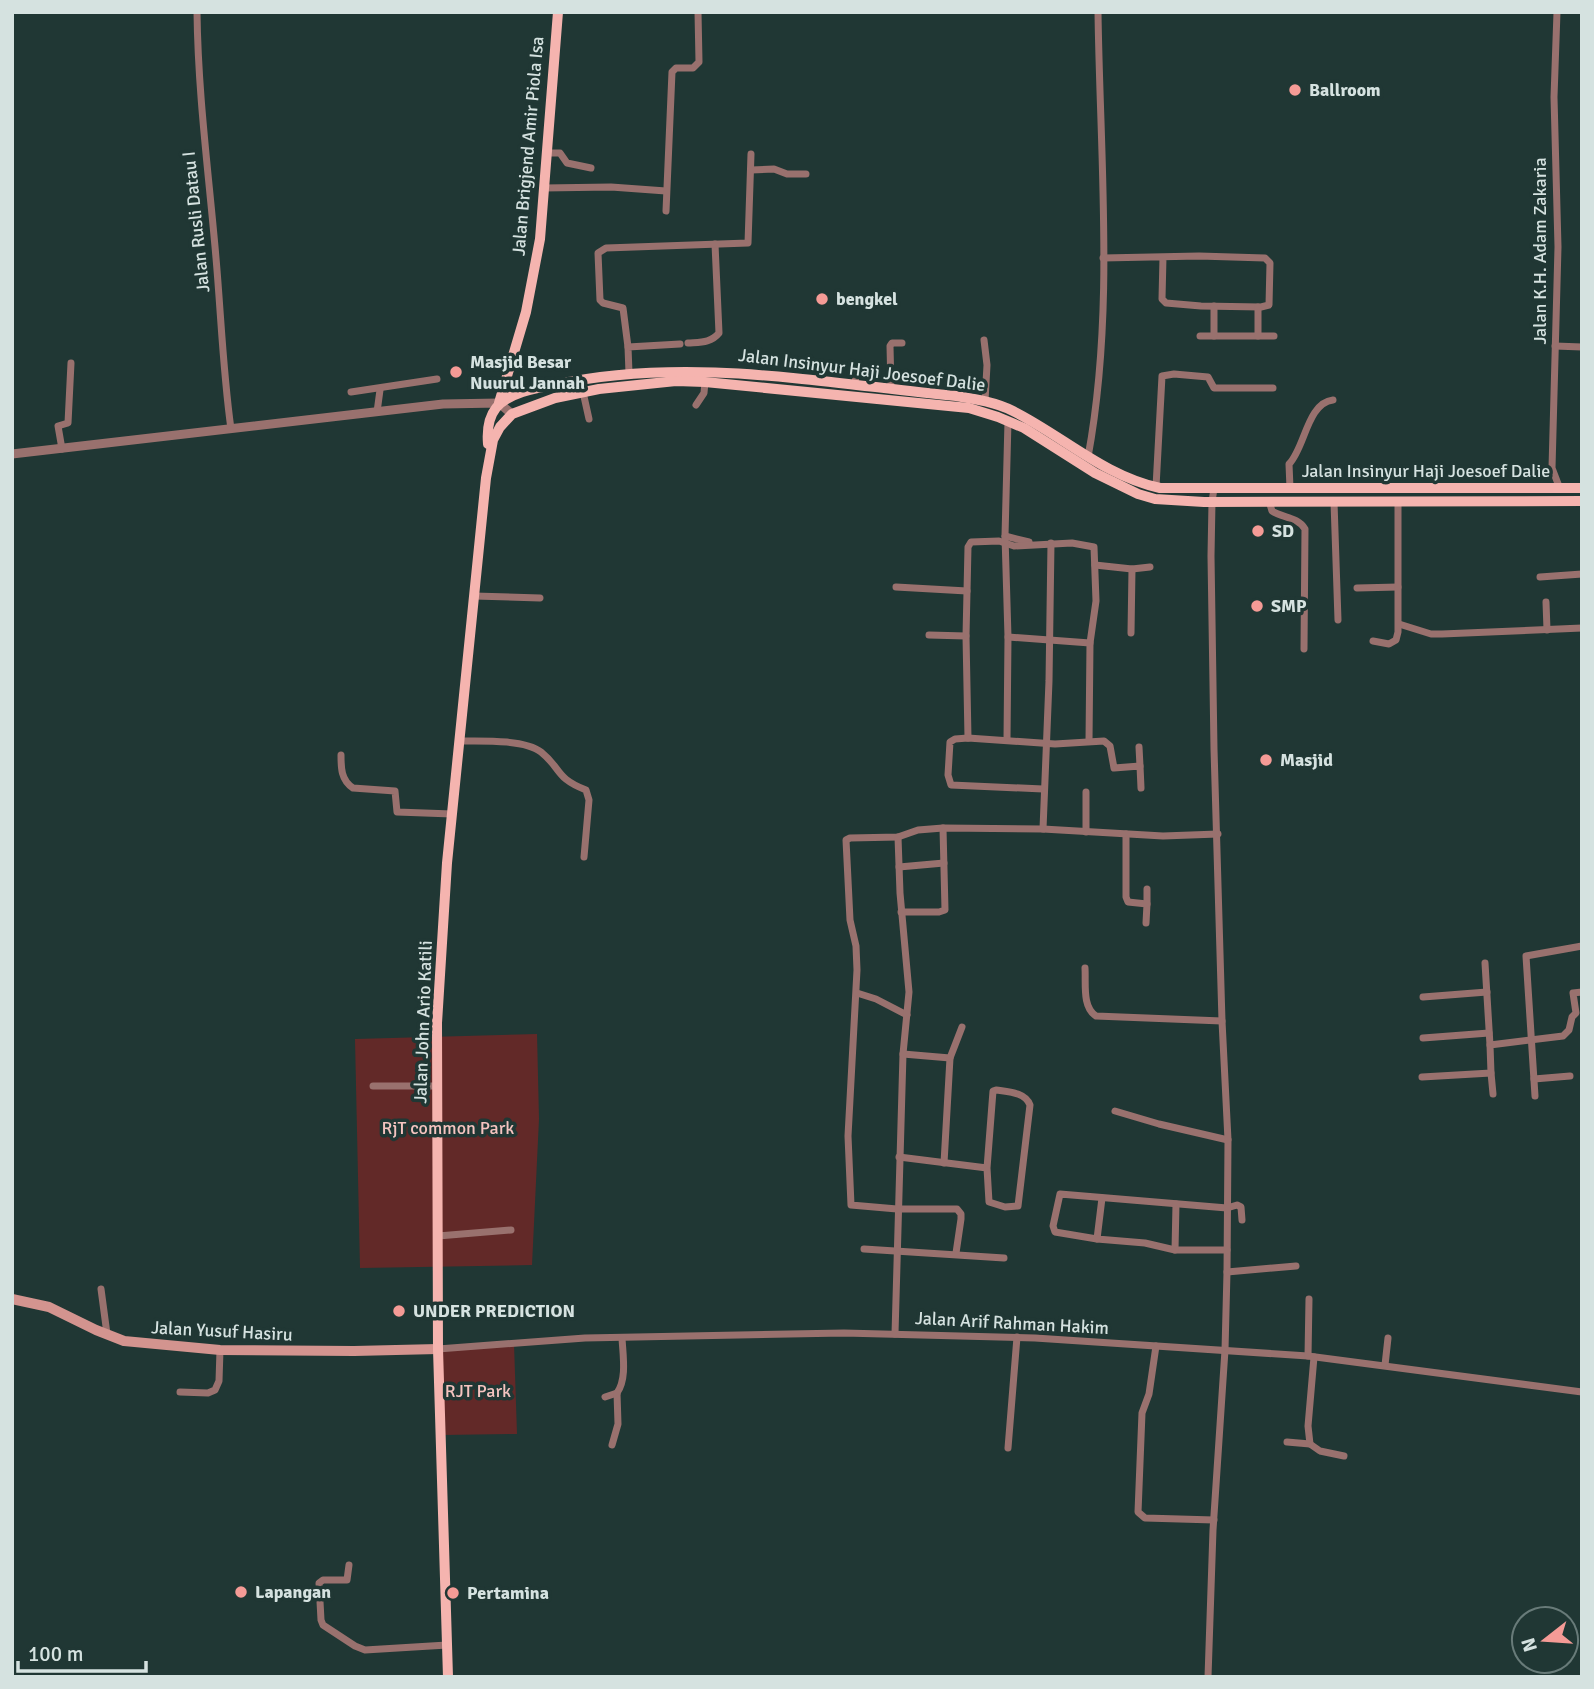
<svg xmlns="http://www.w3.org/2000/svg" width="1594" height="1689" font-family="Signika,sans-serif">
<rect width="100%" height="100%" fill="#203734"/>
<g fill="#622928">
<path d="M537,1034L539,1119L532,1265L360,1268L355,1039Z"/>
<path d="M514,1344L517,1434L442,1435L441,1349Z"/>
</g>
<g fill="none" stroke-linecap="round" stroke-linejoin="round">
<g stroke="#99716e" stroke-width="7">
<path d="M197,12C198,95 209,176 216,258C221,315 223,372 231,429"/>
<path d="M1557,12L1554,97L1558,247L1552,468L1560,489"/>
<path d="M547,153H560L567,163L591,168"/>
<path d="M751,170L774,169L787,174H806"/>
<path d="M544,188L611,187L666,191"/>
<path d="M666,211L672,72L676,68H693L699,62L698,12"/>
<path d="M1103,258L1199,256L1265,258L1270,263L1269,305L1261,307L1201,306L1166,303L1162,299L1163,257"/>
<path d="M1214,306V336H1258V307"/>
<path d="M1200,336H1214"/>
<path d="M1258,336H1274"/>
<path d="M984,340L987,365L985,401"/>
<path d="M688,343C700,342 711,343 719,333L715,244"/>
<path d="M1555,346L1582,347"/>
<path d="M628,347L623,308L603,303L600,300L598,253L606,248L748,243L751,154"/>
<path d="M629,373L628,347L680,344"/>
<path d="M855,384L857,367"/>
<path d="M891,388L890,346L892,343H902"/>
<path d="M351,392L437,379"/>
<path d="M583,392L589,419"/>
<path d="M696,405L704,393L705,382"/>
<path d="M377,412L380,390"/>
<path d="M62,449L58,426L68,423L71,363"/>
<path d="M1088,457C1115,311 1100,160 1098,12"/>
<path d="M1156,487L1162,376L1174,374L1208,377L1214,388H1273"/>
<path d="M1290,488L1289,464C1305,448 1307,403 1333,400"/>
<path d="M1269,501L1272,511C1283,518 1298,517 1305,529L1304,649"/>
<path d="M1334,502L1338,620"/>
<path d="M1005,536L1029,542"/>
<path d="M1095,565L1132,569L1150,567"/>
<path d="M1540,577L1582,574"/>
<path d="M896,587L967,591"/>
<path d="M1357,588L1398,587"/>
<path d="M474,596L540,598"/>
<path d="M1546,602L1547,630"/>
<path d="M1399,624L1431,634H1442L1582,628"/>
<path d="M1131,633L1132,569"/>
<path d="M929,635L966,636"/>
<path d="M1008,637L1090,643"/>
<path d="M1373,641L1389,644L1396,640L1398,632V501"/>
<path d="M968,738L966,636L968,547L971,542L999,541L1014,546L1072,543L1094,547L1096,601L1090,643L1089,741"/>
<path d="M1007,739L1008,637L1005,536L1008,421"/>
<path d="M459,741C480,741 525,739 541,752C562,769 555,778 586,790L589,800L584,857"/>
<path d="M1139,747L1140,766"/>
<path d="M341,755C341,768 341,780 353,788L395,791L397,812L452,814"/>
<path d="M1043,789L951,785L948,775L950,742L955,739L968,738L1055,744L1104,741L1110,746L1114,768L1140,766L1141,788"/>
<path d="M943,828L918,830L898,837L850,838L846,840L850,920L856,946L857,970L848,1136L851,1205L897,1209H957L961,1214V1219L956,1253"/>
<path d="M1043,829L1049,681L1051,543"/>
<path d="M1086,832V792"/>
<path d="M1126,834V897L1128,902L1147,904L1146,923"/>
<path d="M899,867L944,863"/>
<path d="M1147,904V889"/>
<path d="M901,912H939L945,910L943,828L1043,829L1163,836L1218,834"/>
<path d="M1485,963L1490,1045"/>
<path d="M1085,968C1086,984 1082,1007 1096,1016L1222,1021"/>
<path d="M857,993L876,999L907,1015"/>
<path d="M1423,997L1487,992"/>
<path d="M1423,1038L1489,1033"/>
<path d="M903,1054L950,1058L944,1163"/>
<path d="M950,1058L962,1027"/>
<path d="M1491,1073L1493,1094"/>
<path d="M1422,1077L1491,1073L1490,1045L1563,1036L1569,1030L1572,1017L1576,1013L1573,993L1582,992"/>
<path d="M1534,1079L1570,1076"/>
<path d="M373,1086H437"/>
<path d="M1535,1096L1526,956L1582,946"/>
<path d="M1115,1111L1159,1124L1228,1140"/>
<path d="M899,1157L987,1168L993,1091L996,1090C1008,1092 1025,1092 1030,1105L1018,1206L1005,1207L989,1202L987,1168"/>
<path d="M1102,1198L1097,1239L1145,1243L1175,1250H1227"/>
<path d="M438,1236L511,1230"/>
<path d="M1097,1239L1055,1232L1053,1226L1060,1194L1227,1208L1237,1205L1241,1207L1242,1220"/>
<path d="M864,1249L1004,1258"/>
<path d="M1175,1250L1176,1204"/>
<path d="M1227,1272L1296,1266"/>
<path d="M101,1289L107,1334"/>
<path d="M895,1334L903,1054L909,992L900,893L898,837"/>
<path d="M1156,1346L1149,1394L1142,1413L1138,1512L1145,1518L1214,1520"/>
<path d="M438,1349L585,1338L844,1333L1035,1338L1308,1356L1582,1392"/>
<path d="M1308,1356L1309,1299"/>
<path d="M1314,1357L1308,1426L1310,1444L1320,1451L1344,1456"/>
<path d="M1385,1365L1388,1338"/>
<path d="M180,1392L208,1393L215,1390L219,1381L220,1350"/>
<path d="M605,1397L617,1393"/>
<path d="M1287,1442L1310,1444"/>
<path d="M612,1445L618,1424L617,1393C627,1379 623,1356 622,1338"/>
<path d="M1008,1448L1017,1337"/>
<path d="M349,1565L347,1580H323L319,1583L321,1620L323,1625L355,1646L365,1650L447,1645"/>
<path d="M1208,1677L1213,1530L1225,1350L1227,1272L1228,1140L1222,1021L1214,749L1211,556L1212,502L1214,488"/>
</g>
<path stroke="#99716e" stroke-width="9" d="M12,454L443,404L499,403L512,414"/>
<path stroke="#d3948f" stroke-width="10" d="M12,1299L49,1307L96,1330L124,1341L220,1350L354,1351L438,1349"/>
<g stroke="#f5b4af" stroke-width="10">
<path d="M499,403L526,312L540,239L558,12"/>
<path d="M488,444C487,432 488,418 496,408C508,393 535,388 554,385C688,356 822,383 956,396C975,399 995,402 1013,411C1063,436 1104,476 1160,488H1582"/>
<path d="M448,1677L438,1349L437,1023L447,863L486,478L493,440L500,427L512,414L555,398L599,389L676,381L705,382L969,408L998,417L1024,428L1095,473L1138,494L1155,499L1204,502L1582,501"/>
</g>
</g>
<g fill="#f59b96" stroke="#203734" stroke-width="2.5">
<circle cx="1295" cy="90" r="7"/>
<circle cx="822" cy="299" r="7"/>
<circle cx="456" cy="372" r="7"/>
<circle cx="1258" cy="531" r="7"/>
<circle cx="1257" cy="606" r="7"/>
<circle cx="1266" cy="760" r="7"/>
<circle cx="399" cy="1311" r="7"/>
<circle cx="241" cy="1592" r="7"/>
<circle cx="453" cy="1593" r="7"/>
</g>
<g text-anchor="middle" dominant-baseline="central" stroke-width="7" stroke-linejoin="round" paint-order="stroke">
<g font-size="18" font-weight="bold" fill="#d5e2e0" stroke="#203734" text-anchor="start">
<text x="1309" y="90">Ballroom</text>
<text x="836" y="299">bengkel</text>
<text x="470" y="362">Masjid Besar<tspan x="470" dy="21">Nuurul Jannah</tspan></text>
<text x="1272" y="531">SD</text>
<text x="1271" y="606">SMP</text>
<text x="1280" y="760">Masjid</text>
<text x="413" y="1311">UNDER PREDICTION</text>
<text x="255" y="1592">Lapangan</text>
<text x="467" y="1593">Pertamina</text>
</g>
<g font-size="18" fill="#d5e2e0" stroke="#203734">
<text transform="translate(528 146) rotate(-85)">Jalan Brigjend Amir Piola Isa</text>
<text transform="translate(196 222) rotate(-96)">Jalan Rusli Datau I</text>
<text transform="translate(1540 251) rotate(-90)">Jalan K.H. Adam Zakaria</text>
<text transform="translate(862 370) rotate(7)">Jalan Insinyur Haji Joesoef Dalie</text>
<text x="1426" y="471">Jalan Insinyur Haji Joesoef Dalie</text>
<text transform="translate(423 1022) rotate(-88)">Jalan John Ario Katili</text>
<text transform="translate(1012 1323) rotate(3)">Jalan Arif Rahman Hakim</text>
<text transform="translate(222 1331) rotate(3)">Jalan Yusuf Hasiru</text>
</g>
<g font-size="18" fill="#f5c4c0" stroke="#203734">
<text x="448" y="1128">RjT common Park</text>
<text x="478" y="1391">RJT Park</text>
</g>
</g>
<rect width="1594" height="1689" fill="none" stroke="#d5e2e0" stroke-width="28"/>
<g transform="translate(1545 1640) rotate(253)"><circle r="33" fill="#203734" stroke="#687b79" stroke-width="2"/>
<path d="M0-5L12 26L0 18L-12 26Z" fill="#f59b96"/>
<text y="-10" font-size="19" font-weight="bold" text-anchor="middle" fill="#d5e2e0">N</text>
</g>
<path d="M18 1661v10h128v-10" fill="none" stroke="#d5e2e0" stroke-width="3.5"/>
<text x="28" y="1661" font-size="21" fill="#d5e2e0" stroke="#203734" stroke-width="5" paint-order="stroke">100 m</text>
</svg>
